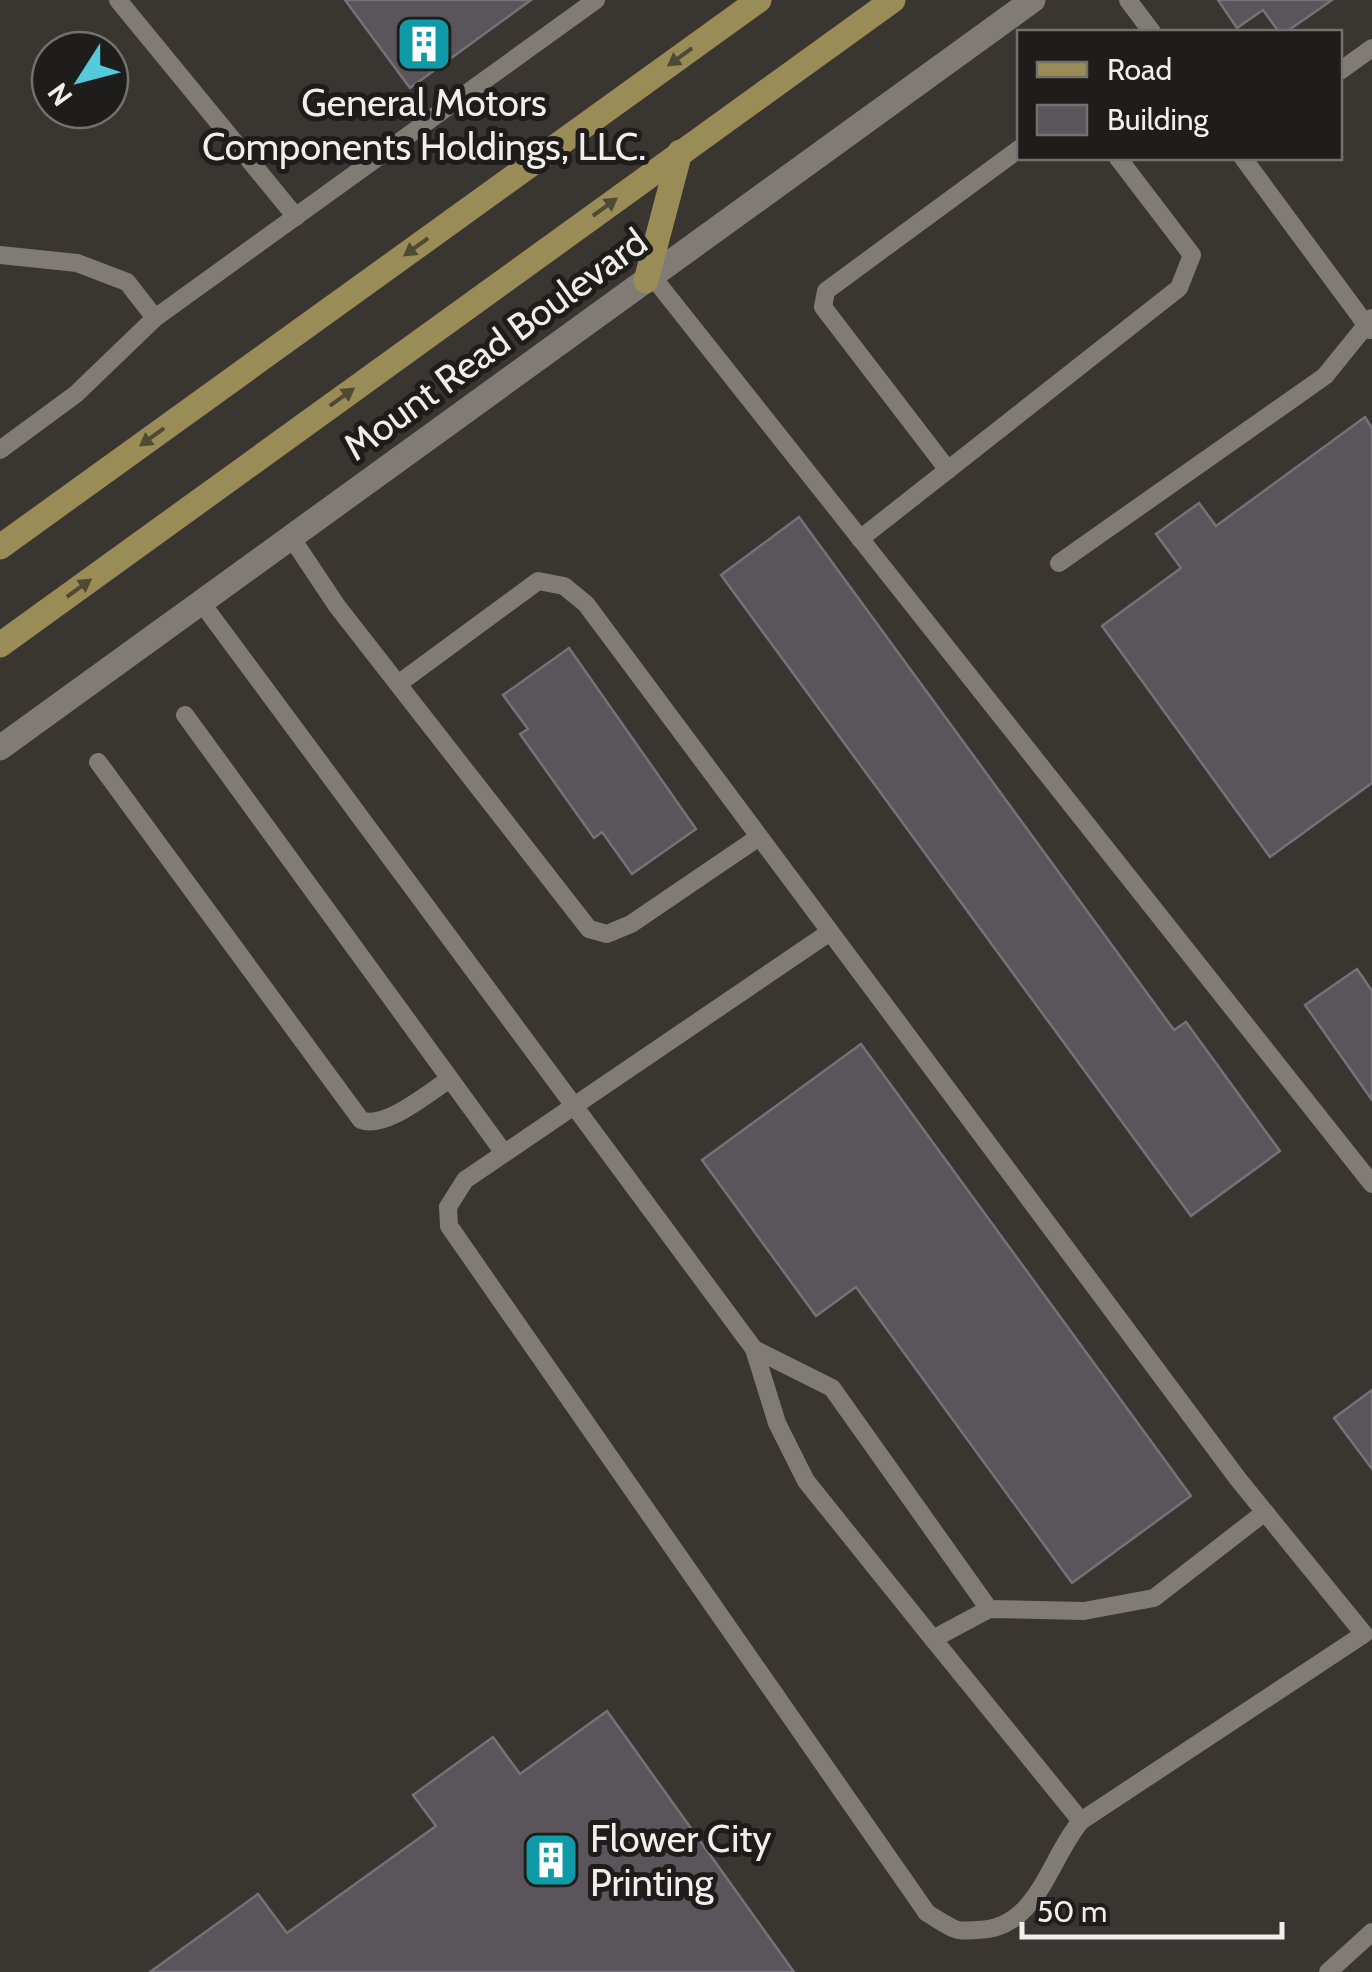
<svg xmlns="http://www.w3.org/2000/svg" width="1372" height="1972" font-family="Cabin,sans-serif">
<rect width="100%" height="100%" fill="#393530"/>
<g fill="#59555b" stroke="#757178" stroke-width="2.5">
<path d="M345,0H531L410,88Z"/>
<path d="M1218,0H1332L1286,32H1279L1263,10L1237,28Z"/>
<path d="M1365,417L1372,428V783L1270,857L1102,626L1181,568L1156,534L1199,503L1216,526Z"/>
<path d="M799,517L1174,1030L1186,1022L1280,1151L1191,1216L721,575Z"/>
<path d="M569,648L696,829L632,874L602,832L594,838L520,734L528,729L503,695Z"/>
<path d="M1357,969L1372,991V1100L1305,1005Z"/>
<path d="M861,1044L1191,1496L1072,1583L856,1287L816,1316L702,1160Z"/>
<path d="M1372,1390V1469L1334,1418Z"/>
<path d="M607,1711L794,1972H150L258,1894L287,1933L436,1826L413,1795L493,1737L520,1774Z"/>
</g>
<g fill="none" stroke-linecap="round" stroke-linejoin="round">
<g stroke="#807b75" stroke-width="18">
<path d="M118,0L296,217"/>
<path d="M1128,0L1152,32"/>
<path d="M1340,71L1372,48"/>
<path d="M1243,158L1370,330"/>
<path d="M0,255L77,263L127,282L155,318"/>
<path d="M652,276L1372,1184"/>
<path d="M0,450L76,394L155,318L596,0"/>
<path d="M948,470L823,307L826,291L1019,149"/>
<path d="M291,537L337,606L589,929L607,934L631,924L759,837"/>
<path d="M860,539L1179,288L1192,255L1118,158"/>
<path d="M1059,563L1325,376L1372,318"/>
<path d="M201,602L754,1349L832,1388L989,1609"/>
<path d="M398,684L538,581L564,586L586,604L1238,1479L1364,1634L1081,1821C1049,1858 1038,1929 978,1930C970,1930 962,1932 955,1929C945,1925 936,1918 927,1913L449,1226L448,1207L465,1180L830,932"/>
<path d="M185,715L504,1153"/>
<path d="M98,762L361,1120C385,1130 429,1092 450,1079"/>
<path d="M754,1349L777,1423L806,1481L933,1639"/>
<path d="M1081,1821L933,1639L989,1609L1084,1611L1154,1598L1265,1512"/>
<path d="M1328,1972L1372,1932"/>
</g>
<path stroke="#807b75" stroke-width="25" d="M0,748L1033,0"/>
<g stroke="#9a8c56" stroke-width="25">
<path d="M646,281L680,152"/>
<path d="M0,547L759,0"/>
<path d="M0,645L893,0"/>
</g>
</g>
<defs><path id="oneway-solid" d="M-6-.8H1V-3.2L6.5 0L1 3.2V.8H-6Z" transform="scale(2.5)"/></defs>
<g fill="#504933">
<use href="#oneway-solid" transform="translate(680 57) rotate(144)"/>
<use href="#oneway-solid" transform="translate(605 207) rotate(-36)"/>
<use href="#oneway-solid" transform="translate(416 247) rotate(144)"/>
<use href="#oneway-solid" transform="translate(342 397) rotate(-36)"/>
<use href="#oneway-solid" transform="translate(152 437) rotate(144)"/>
<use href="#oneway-solid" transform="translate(79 588) rotate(-36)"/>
</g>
<defs>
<g id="building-square" transform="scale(2.875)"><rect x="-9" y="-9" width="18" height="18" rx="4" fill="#0f9aa8" stroke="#1f1d1b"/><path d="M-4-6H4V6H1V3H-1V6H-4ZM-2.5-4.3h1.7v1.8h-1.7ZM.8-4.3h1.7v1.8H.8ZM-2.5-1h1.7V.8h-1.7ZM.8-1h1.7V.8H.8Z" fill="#fff"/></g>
</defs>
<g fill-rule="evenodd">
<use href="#building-square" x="424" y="44"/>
<use href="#building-square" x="551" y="1860"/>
</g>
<g text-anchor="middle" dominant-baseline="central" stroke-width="10" stroke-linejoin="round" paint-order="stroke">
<g font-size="38" fill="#f1eeeb" stroke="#1f1d1b">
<text x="424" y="102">General Motors<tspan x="424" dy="44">Components Holdings, LLC.</tspan></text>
<text x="590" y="1838" text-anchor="start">Flower City<tspan x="590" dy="44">Printing</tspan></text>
</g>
<g font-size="38" fill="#f1eeeb" stroke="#1f1d1b">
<text transform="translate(495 344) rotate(-36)">Mount Read Boulevard</text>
</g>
</g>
<rect x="1017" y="30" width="325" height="130" fill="#1f1d1b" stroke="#73716e" stroke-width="2.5"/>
<rect x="1037" y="62" width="50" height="15" fill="#9a8c56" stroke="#73716e" stroke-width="2.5"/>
<text x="1107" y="80" font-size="30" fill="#f1eeeb">Road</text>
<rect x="1037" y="105" width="50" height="30" fill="#59555b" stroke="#73716e" stroke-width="2.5"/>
<text x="1107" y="130" font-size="30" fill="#f1eeeb">Building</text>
<g transform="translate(80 80) rotate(234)"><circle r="48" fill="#1f1d1b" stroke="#73716e" stroke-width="2.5"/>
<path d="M0-8L18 38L0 25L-18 38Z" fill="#53cbda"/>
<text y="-15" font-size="28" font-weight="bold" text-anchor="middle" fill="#f1eeeb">N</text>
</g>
<path d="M1022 1922v15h260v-15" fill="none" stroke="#f1eeeb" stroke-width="5"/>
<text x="1037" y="1922" font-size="30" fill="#f1eeeb" stroke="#1f1d1b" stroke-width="8" paint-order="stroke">50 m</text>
</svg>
